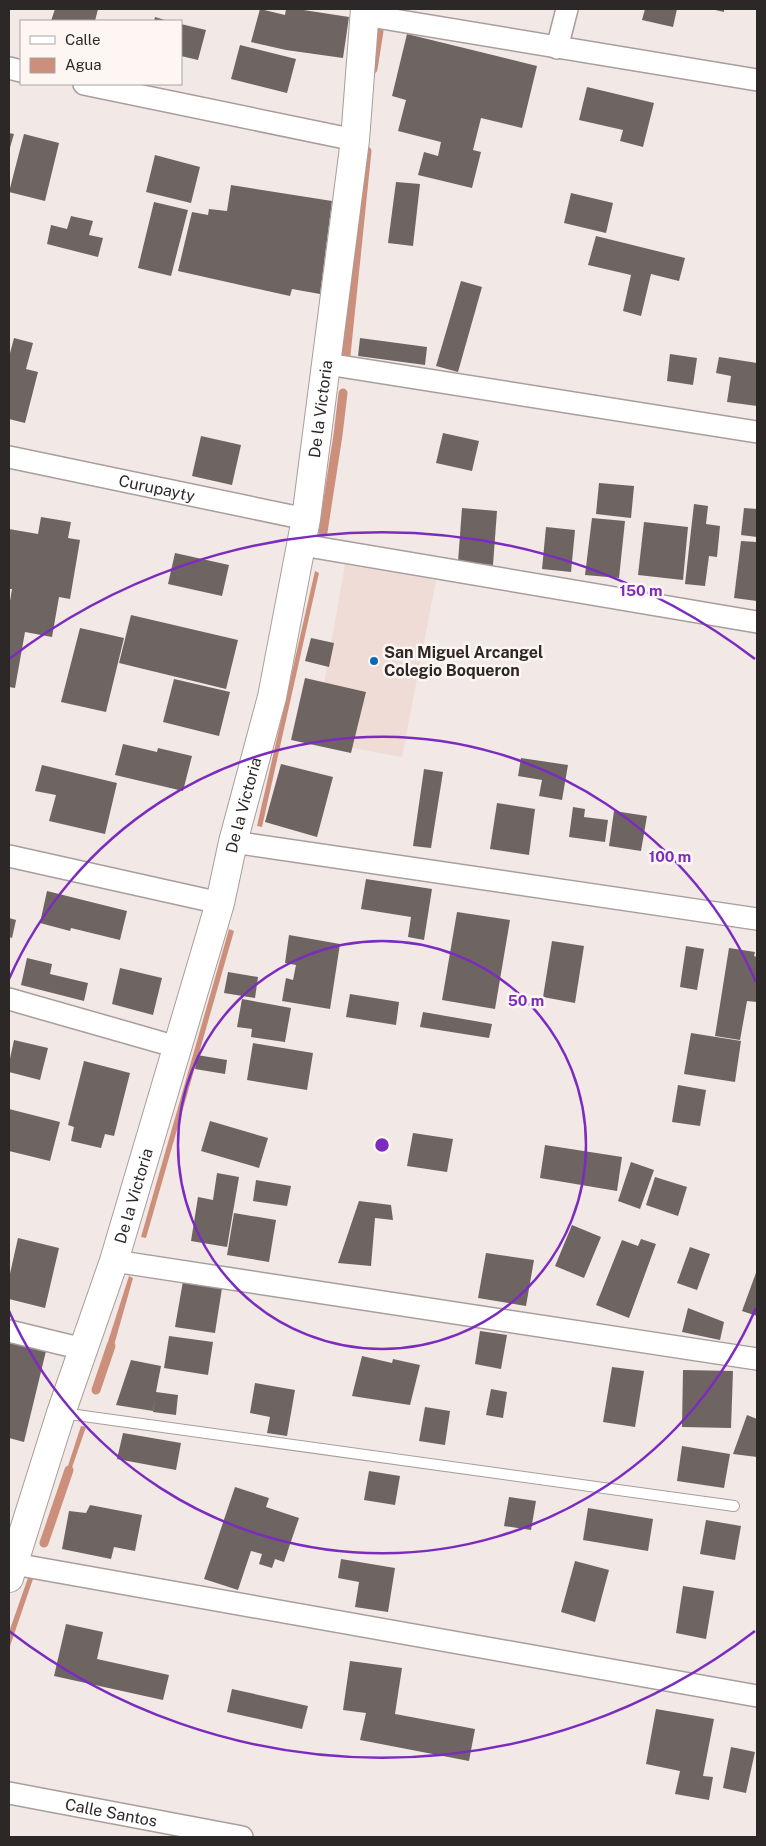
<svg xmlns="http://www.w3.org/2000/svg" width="766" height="1846" font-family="'Public Sans',sans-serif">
<rect width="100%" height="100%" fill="#f2e8e5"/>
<path fill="#efdcd6" d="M345,565L436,580L402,757L314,741Z"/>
<g fill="#cb8f7c">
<path d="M315,571L319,573L262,827L257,826Z"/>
<path d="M229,929L234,931L146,1238L141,1237Z"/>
<path d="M129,1276L133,1278L111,1356L104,1354Z"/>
<path d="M81,1426L86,1427L67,1482L63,1481Z"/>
<path d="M29,1575L34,1576L9,1649V1632Z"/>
</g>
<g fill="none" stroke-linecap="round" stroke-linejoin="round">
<g stroke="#cb8f7c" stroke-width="9">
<path d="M373,69L379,31"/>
<path d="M346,355L367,151"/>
<path d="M323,532L338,435L343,393"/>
<path d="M96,1390L111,1346"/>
<path d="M44,1543L69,1470"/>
</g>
</g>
<g fill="#6e6562">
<path d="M55,9H98L95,21H51Z"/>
<path d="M260,9L285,15L286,9H297L349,17L343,58L286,50L251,42Z"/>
<path d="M645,9H677L673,27L642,20Z"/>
<path d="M711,9H724V12Z"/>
<path d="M155,17L168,21H154Z"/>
<path d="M181,24L206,30L198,60L181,56Z"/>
<path d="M407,34L537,66L522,128L481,118L473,150L481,152L472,188L418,175L424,152L438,156L441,142L398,131L406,100L392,96Z"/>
<path d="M240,45L296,59L287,93L231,79Z"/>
<path d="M587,87L654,103L643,147L620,141L623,130L579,120Z"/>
<path d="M9,133L14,134L9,151Z"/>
<path d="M24,134L59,143L45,201L9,192Z"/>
<path d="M155,155L200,167L191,203L146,192Z"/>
<path d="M396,182L420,184L413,246L388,243Z"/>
<path d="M231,185L332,201L320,294L292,289L290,296L178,271L192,212L208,215L209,209L227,211Z"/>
<path d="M571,193L613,203L606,233L564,223Z"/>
<path d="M154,202L188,210L171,276L138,268Z"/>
<path d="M71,216L93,221L89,235L103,238L98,257L47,244L51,225L67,229Z"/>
<path d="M596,236L685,258L679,281L651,274L641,316L623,311L631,275L588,265Z"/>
<path d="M461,281L482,287L458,372L436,366Z"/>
<path d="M14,338L33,343L26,369L38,372L25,423L9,419V357Z"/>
<path d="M360,338L427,347L425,365L358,356Z"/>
<path d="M670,354L697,358L693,385L667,381Z"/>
<path d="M719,357L757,363V406L727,402L731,376L716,373Z"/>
<path d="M443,433L479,441L472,471L436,463Z"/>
<path d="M201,436L241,445L232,485L192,476Z"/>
<path d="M599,483L634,486L631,518L596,514Z"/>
<path d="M694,504L708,506L706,524L720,526L717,557L709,556L705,586L685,584Z"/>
<path d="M462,508L497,511L493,565L458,562Z"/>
<path d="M744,508L757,509V537L741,535Z"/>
<path d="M41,517L71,522L68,538L80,540L70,599L59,597L52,637L25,632L15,688L9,687V607L12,589H9V529L38,534Z"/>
<path d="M592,518L625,521L619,578L585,575Z"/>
<path d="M644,522L688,527L683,580L638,575Z"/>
<path d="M546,527L575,530L571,572L542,569Z"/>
<path d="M741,541L757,542V601L734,598Z"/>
<path d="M175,553L229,565L222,596L168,584Z"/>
<path d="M131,615L238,640L226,689L119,663Z"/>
<path d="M80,628L124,638L106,712L61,702Z"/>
<path d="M311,638L334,643L329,667L305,661Z"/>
<path d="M305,678L366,692L351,753L291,740Z"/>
<path d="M174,679L230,692L219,736L163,722Z"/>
<path d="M123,744L157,752L158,748L192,756L183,791L115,775Z"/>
<path d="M521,758L568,765L562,800L539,796L542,780L518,776Z"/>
<path d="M281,764L333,777L317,837L265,822Z"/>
<path d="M42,765L117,783L105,834L49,821L56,795L35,791Z"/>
<path d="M424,769L443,772L431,848L413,846Z"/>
<path d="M497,803L535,809L529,855L490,849Z"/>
<path d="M573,807L585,809L584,817L608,820L605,842L569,837Z"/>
<path d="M614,811L647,816L641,851L609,846Z"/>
<path d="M366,879L432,889L424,940L408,937L411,917L361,909Z"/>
<path d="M47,891L127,911L120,940L71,928L70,931L40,923Z"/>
<path d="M457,912L510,920L495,1009L442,1000Z"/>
<path d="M9,918L16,920L12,938L9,937Z"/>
<path d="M289,935L340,944L330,1009L282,1001L286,978L293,980L296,965L285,963Z"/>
<path d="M552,941L584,946L575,1003L543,997Z"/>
<path d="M686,946L704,949L697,990L680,987Z"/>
<path d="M729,948L755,952L754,956L757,957V1002L747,1001L740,1040L715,1036Z"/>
<path d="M27,958L52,964L50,974L88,983L84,1001L21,985Z"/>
<path d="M120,968L162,978L153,1015L112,1004Z"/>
<path d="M228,972L258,977L255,998L224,993Z"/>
<path d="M350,994L399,1002L396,1025L346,1017Z"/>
<path d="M242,999L291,1008L285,1042L251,1037L252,1029L237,1027Z"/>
<path d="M423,1012L492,1024L489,1038L420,1027Z"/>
<path d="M691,1033L741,1041L735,1082L684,1074Z"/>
<path d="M14,1040L48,1048L40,1080L9,1072V1063Z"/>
<path d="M253,1043L313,1053L307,1090L247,1080Z"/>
<path d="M197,1055L227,1060L225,1074L195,1069Z"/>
<path d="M84,1061L130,1073L114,1136L105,1134L101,1148L71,1141L74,1127L68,1125Z"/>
<path d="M678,1085L706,1090L700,1126L672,1122Z"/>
<path d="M9,1109L60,1122L50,1161L9,1151Z"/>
<path d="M210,1121L268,1138L259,1168L201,1151Z"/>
<path d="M413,1133L453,1139L447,1172L407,1166Z"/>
<path d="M545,1145L622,1157L617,1191L540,1178Z"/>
<path d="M631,1162L654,1170L640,1209L618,1201Z"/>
<path d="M217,1173L239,1177L227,1247L191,1241L198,1197L213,1200Z"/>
<path d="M655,1177L687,1187L678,1216L646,1205Z"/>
<path d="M256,1180L291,1186L287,1206L253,1201Z"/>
<path d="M359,1201L391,1205L393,1220L375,1218L371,1266L338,1263Z"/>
<path d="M234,1213L276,1220L269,1262L227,1255Z"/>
<path d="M572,1225L601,1237L584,1278L555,1266Z"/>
<path d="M18,1238L59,1248L45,1308L9,1299V1278Z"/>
<path d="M641,1239L656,1244L629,1318L596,1305L622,1240L638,1246Z"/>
<path d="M690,1247L710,1254L697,1290L677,1283Z"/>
<path d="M486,1253L534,1260L526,1306L478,1298Z"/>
<path d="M757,1270V1316L742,1311Z"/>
<path d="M183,1281L222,1288L215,1333L175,1327Z"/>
<path d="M688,1308L724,1322L720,1340L682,1332Z"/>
<path d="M480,1331L507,1335L501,1369L475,1364Z"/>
<path d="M169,1336L213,1342L208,1375L164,1368Z"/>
<path d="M9,1342L46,1351L24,1442L9,1438Z"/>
<path d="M362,1356L392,1363L393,1359L420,1365L410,1405L352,1396Z"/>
<path d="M131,1360L161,1366L156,1392L178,1395L176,1415L153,1412L155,1399L153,1411L116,1405Z"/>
<path d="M612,1367L644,1371L635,1427L603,1422Z"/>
<path d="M683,1370L733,1371L731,1428L682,1427Z"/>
<path d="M255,1383L295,1390L287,1436L267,1433L270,1417L250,1413Z"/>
<path d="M491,1389L507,1392L503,1418L486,1415Z"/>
<path d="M425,1407L450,1411L445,1445L419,1441Z"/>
<path d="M747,1415L757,1419V1457L733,1454Z"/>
<path d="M123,1433L181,1443L176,1470L117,1459Z"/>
<path d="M682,1446L730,1454L724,1488L677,1481Z"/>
<path d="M369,1471L400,1476L395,1505L364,1500Z"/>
<path d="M235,1487L269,1498L266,1507L299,1518L284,1562L275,1559L272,1568L259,1564L262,1554L251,1551L238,1590L204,1579Z"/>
<path d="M509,1497L536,1501L531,1530L504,1526Z"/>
<path d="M90,1505L142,1515L135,1551L114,1547L111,1559L62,1549L69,1511L86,1513Z"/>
<path d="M588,1508L653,1519L648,1551L583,1540Z"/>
<path d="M706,1520L741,1526L735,1560L700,1554Z"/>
<path d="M341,1559L395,1568L388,1612L355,1607L359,1582L338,1578Z"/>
<path d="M575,1561L609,1570L595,1622L561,1612Z"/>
<path d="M683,1586L714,1591L706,1639L676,1633Z"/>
<path d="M66,1624L103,1632L97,1659L169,1675L163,1700L54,1676Z"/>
<path d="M350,1661L402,1668L395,1714L475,1729L469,1761L360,1740L366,1713L343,1710Z"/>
<path d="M232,1689L308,1706L302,1729L227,1712Z"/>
<path d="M656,1709L714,1719L703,1776L713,1777L709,1800L675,1794L680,1771L646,1764Z"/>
<path d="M731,1747L755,1752L746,1793L723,1788Z"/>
</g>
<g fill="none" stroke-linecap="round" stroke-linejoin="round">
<g stroke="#a89e9b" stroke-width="12">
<path id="service" d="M62,1413L734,1506"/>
</g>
<g stroke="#a89e9b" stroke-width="24">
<g id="minor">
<path d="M364,15L757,80"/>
<path d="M557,48L567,9"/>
<path d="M9,68L21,71"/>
<path d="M84,84L355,140"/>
<path d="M327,364L757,432"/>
<path id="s1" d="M9,457L306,519"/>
<path d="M302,545L757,622"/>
<path d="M233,842L757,919"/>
<path d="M9,856L220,903"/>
<path d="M9,999L177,1047"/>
<path d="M114,1261L757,1359"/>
<path d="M9,1331L83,1349"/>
<path d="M14,1564L757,1696"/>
<path id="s2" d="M9,1793L242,1837"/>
</g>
</g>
<g stroke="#a89e9b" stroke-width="30">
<g id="secondary">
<path id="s3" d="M9,1578L61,1413L114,1261L220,903L233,842L272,697L306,519L355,140L365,9"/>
</g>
</g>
<use href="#service" stroke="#fff" stroke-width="10"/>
<use href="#minor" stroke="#fff" stroke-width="21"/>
<use href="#secondary" stroke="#fff" stroke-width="28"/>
</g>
<g fill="none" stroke="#7b2cbf" stroke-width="2.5">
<circle cx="382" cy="1145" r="204"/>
<path d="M756 1308A408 408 0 0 1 9 1311M9 979A408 408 0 0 1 756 982"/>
<path d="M755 1631A612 612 0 0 1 9 1631M9 659A612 612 0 0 1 755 659"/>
</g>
<circle fill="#096bb8" stroke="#fef6f3" stroke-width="2" cx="374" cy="661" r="5"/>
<g text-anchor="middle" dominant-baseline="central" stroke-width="5" stroke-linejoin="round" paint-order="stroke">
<g font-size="16" fill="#2c2827" stroke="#fef6f3">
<text stroke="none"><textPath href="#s3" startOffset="1212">De la Victoria</textPath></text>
<text stroke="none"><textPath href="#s1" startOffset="151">Curupayty</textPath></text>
<text stroke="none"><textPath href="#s3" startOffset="808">De la Victoria</textPath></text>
<text stroke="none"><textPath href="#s3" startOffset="402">De la Victoria</textPath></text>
<text stroke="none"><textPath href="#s2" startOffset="104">Calle Santos</textPath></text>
</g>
<g font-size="16" font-weight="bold" fill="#2c2827" stroke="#fef6f3" text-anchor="start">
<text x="384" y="652">San Miguel Arcangel<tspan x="384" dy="18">Colegio Boqueron</tspan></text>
</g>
</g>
<circle cx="382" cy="1145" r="8" fill="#7b2cbf" stroke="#fef6f3" stroke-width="2.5"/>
<g font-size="15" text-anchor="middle" font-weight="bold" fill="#7b2cbf" stroke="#fef6f3" stroke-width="5" stroke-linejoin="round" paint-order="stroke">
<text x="641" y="596">150 m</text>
<text x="670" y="862">100 m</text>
<text x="526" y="1006">50 m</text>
</g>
<rect width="766" height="1846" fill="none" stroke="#2c2827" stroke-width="20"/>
<rect x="20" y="20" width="162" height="65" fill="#fef6f3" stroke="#aaa4a1"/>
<rect x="30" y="36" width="25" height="8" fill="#ffffff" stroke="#aaa4a1"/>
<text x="65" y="45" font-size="15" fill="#2c2827">Calle</text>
<rect x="30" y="58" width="25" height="15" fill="#cb8f7c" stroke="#aaa4a1"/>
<text x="65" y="70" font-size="15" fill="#2c2827">Agua</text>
</svg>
